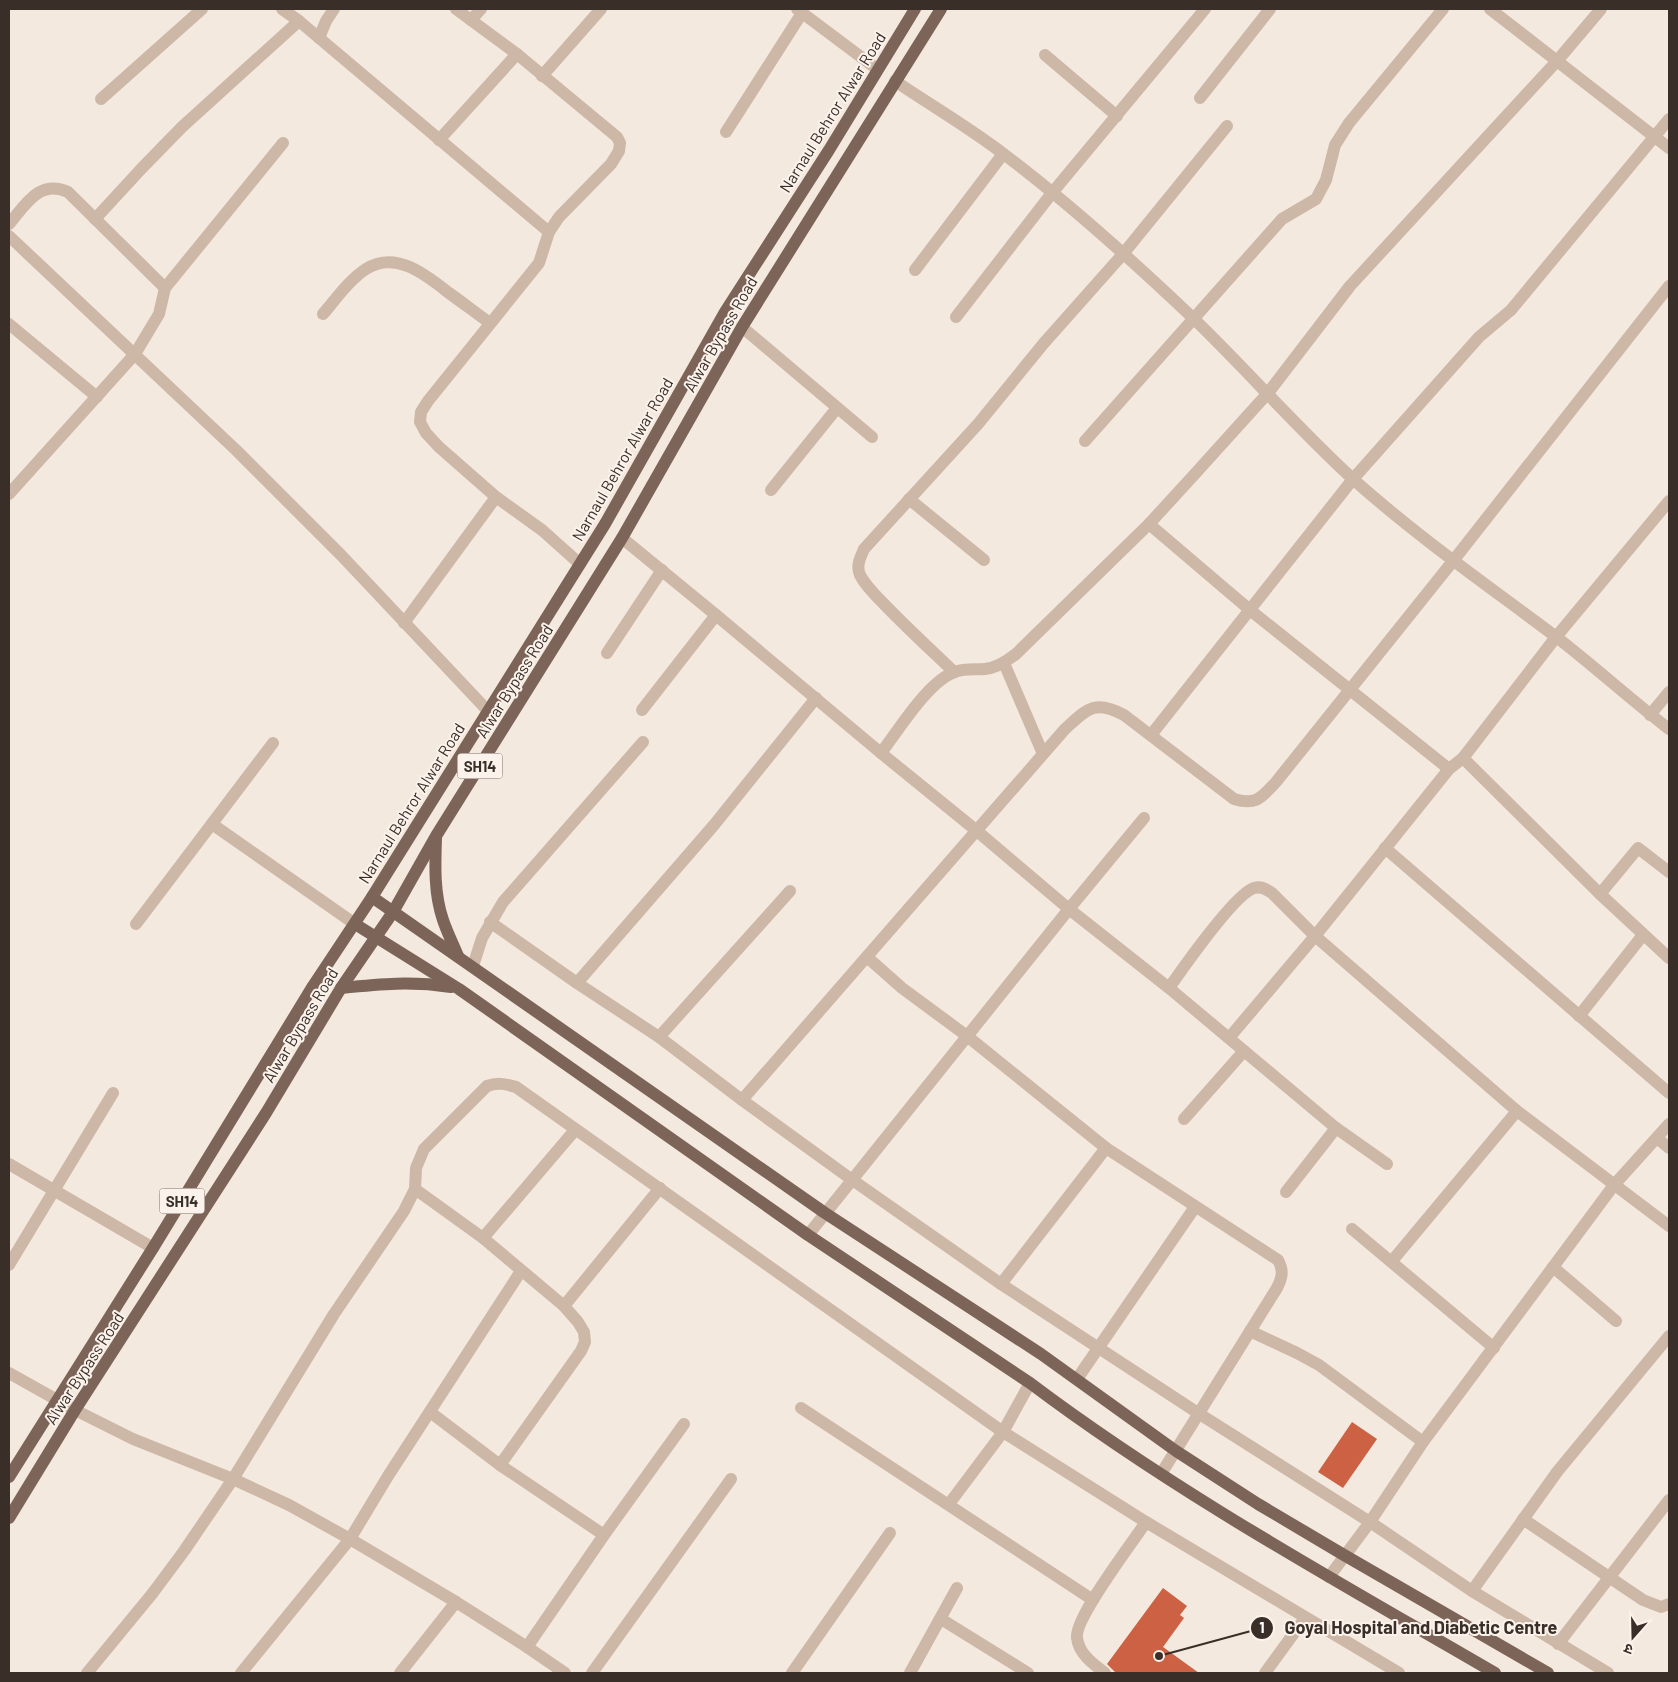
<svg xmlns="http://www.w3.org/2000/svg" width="1678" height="1682" font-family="Barlow,'Noto Sans Devanagari',sans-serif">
<rect width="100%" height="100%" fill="#f4e9de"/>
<g fill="#cd6143">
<path d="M1352,1422L1377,1439L1343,1488L1318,1472Z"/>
<path d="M1163,1588L1187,1606L1180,1615L1184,1618L1163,1647L1199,1673H1116L1107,1664Z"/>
</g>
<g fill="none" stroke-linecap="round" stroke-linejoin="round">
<g stroke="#cdb8a8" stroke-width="12">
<path d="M282,9L299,21L549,232"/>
<path d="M456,9L517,54L617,137L620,143L619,151L611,164L559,217L549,232L539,263L428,401L421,412L420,422L426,433L439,447L496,497L542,530L580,564"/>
<path d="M797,9L877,69"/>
<path d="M1490,9L1669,148"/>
<path d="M471,20L481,9"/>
<path d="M319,38L326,21L334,9"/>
<path d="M1045,55L1117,116"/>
<path d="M542,76L601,9"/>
<path d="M895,81C932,106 970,128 1005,155C1071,205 1133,261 1193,318C1248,371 1298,429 1354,480C1418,537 1487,585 1555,636C1594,666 1630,699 1669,729"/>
<path d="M1200,98L1270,9"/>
<path d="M101,99L202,9"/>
<path d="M726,132L802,13"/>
<path d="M439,140L517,54"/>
<path d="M95,219L142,168L182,127L299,21"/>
<path d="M9,224C26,204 40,179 68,192L165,288"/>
<path d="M9,236L236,450L341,555L488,711"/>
<path d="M915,270L1003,154"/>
<path d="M323,314C336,299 349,280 366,269C396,250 426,275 449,293C463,303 476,313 490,323"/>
<path d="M956,317L1052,193L1205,9"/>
<path d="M9,324L97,397"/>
<path d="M742,327L872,437"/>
<path d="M1085,441L1282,219L1316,199L1326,180L1335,145L1349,123L1443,9"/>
<path d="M771,490L837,408"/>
<path d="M9,494L135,354L159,314L165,288L283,143"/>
<path d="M909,499L984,560"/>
<path d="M1149,524L1250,610L1449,769"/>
<path d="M622,538L716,615L881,753L977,831L1069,909L1169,988L1336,1128L1387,1164"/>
<path d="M404,623L496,497"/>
<path d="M607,653L662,570"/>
<path d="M1004,663L1043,754"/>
<path d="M954,672C930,649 905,626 882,602C874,594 865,585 860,575C856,566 860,558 864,549L978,424L1044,343L1123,254L1227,126"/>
<path d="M642,710L716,615"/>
<path d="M1650,715L1669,692"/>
<path d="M1151,735L1353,479L1479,337L1511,310L1669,119"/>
<path d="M881,753C898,731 928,681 955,672C965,668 975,670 985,669C997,668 1007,661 1016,654L1149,524L1193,476L1268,393L1350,286L1557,61L1601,9"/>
<path d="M1463,758L1600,894L1669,958"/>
<path d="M212,824L355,924"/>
<path d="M1385,848L1669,1093"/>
<path d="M1600,894L1638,848L1669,872"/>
<path d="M490,922L577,983L659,1037L742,1100L851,1179L1001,1284L1198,1413L1370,1522L1472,1591L1608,1673"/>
<path d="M136,924L273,743"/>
<path d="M867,957L902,988L967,1036L1106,1148L1278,1260C1284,1271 1282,1278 1277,1288L1161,1474"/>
<path d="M473,966L482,938L503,902L643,742"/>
<path d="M577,983L714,825L816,698"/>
<path d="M1169,988C1183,968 1235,894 1254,888C1261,886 1266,889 1272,893L1315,936L1517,1111L1669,1226"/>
<path d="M1579,1016L1643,935"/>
<path d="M659,1037L790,891"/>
<path d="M1229,1038L1315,936L1449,769L1463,758L1556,637L1669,501"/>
<path d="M742,1100L1065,729C1087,709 1095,699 1124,715L1234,799C1256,806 1262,797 1276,782L1453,561L1669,286"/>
<path d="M1184,1119L1244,1051"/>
<path d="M1657,1138L1669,1148"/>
<path d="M9,1164L153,1248"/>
<path d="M415,1189L483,1238L564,1306L578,1322L584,1332L585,1342L581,1351L500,1465"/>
<path d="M1286,1192L1336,1128"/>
<path d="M1352,1229L1494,1348"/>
<path d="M808,1235L1069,909L1144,818"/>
<path d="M483,1238L575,1130"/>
<path d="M1392,1261L1517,1111"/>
<path d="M9,1265L113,1093"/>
<path d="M1553,1267L1616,1321"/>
<path d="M1001,1284L1106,1148"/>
<path d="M564,1306L660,1188"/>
<path d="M1250,1331L1297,1353L1319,1365L1423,1442"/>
<path d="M9,1373L75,1410L133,1439L233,1479L289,1505L350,1539L456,1602L527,1647L565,1673"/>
<path d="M1077,1379L1195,1207"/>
<path d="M801,1408L1093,1600"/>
<path d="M430,1412L500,1465L604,1535"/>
<path d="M949,1504L1003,1432L1030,1383"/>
<path d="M1523,1519L1643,1600L1661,1607L1669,1604"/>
<path d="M1329,1577L1370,1522L1423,1442L1614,1185L1669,1124"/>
<path d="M1472,1591L1557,1472L1669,1336"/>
<path d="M941,1619L1028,1673"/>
<path d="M1558,1644L1669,1500"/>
<path d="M527,1647L604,1535L684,1424"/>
<path d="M87,1673L152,1594L184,1551L233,1479L334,1314L404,1211L415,1189L416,1168L424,1149L487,1086C498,1082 505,1084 516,1087L1003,1432L1146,1522L1399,1673"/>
<path d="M241,1673L350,1539L388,1476L521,1271"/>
<path d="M400,1673L456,1602"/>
<path d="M592,1673L731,1479"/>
<path d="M792,1673L890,1533"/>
<path d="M910,1673L957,1588"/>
<path d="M1105,1673C1093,1664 1079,1654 1077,1638C1074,1618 1133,1542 1146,1522"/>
<path d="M1265,1673L1305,1618"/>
</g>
<g stroke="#7d6459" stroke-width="12">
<path d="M436,838C435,866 434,894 443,920C447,932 453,944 458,956"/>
<path d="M372,897L825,1213L1041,1354L1176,1451L1258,1504L1344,1555L1548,1673"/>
<path d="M355,924L459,989L808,1235L1030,1383C1176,1493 1337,1581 1495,1673"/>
<path d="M341,988C381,984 411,981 451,987"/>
<path d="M9,1477L153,1248L313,986L372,897L605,524L725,312L829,150L915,9"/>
<path d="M9,1518L75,1410L266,1113L341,988L393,912L436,836L622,538L742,327L941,9"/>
</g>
</g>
<g text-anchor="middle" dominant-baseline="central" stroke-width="4" stroke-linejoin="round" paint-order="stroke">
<g fill="#fbf3eb" stroke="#746963" stroke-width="1">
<rect x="457.5" y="753.5" width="45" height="25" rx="4"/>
<rect x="159.5" y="1188.5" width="45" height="25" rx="4"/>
</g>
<g font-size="15" font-weight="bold" fill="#3a2e29">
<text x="480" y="766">SH14</text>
<text x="182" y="1201">SH14</text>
</g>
<g font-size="16" fill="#3a2e29" stroke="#fbf3eb">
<text transform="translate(832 112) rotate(-58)">Narnaul Behror Alwar Road</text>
<text transform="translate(720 334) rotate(-60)">Alwar Bypass Road</text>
<text transform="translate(622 459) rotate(-60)">Narnaul Behror Alwar Road</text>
<text transform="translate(514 681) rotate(-58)">Alwar Bypass Road</text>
<text transform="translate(411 803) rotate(-58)">Narnaul Behror Alwar Road</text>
<text transform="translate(300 1025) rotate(-59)">Alwar Bypass Road</text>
<text transform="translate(84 1368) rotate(-57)">Alwar Bypass Road</text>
</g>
</g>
<path fill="none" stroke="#3a2e29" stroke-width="2" d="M1159 1656L1262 1628"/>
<g fill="#3a2e29" stroke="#fbf3eb" stroke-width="2">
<circle cx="1159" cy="1656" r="5"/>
<circle cx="1262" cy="1628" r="12"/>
</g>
<g font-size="15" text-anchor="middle" font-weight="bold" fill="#fff">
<text x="1262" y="1633">1</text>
</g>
<g font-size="18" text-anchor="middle" font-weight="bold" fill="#3a2e29" stroke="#fbf3eb" stroke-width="4" stroke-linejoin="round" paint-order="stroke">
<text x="1421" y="1634">Goyal Hospital and Diabetic Centre</text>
</g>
<rect width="1678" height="1682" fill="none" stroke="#3a2e29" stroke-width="20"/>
<g transform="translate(1633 1637) rotate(200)" stroke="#fbf3eb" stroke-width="4" paint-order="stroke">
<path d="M0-4L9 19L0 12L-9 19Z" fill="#3a2e29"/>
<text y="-8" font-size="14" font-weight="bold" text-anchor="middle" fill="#3a2e29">उ</text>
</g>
</svg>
